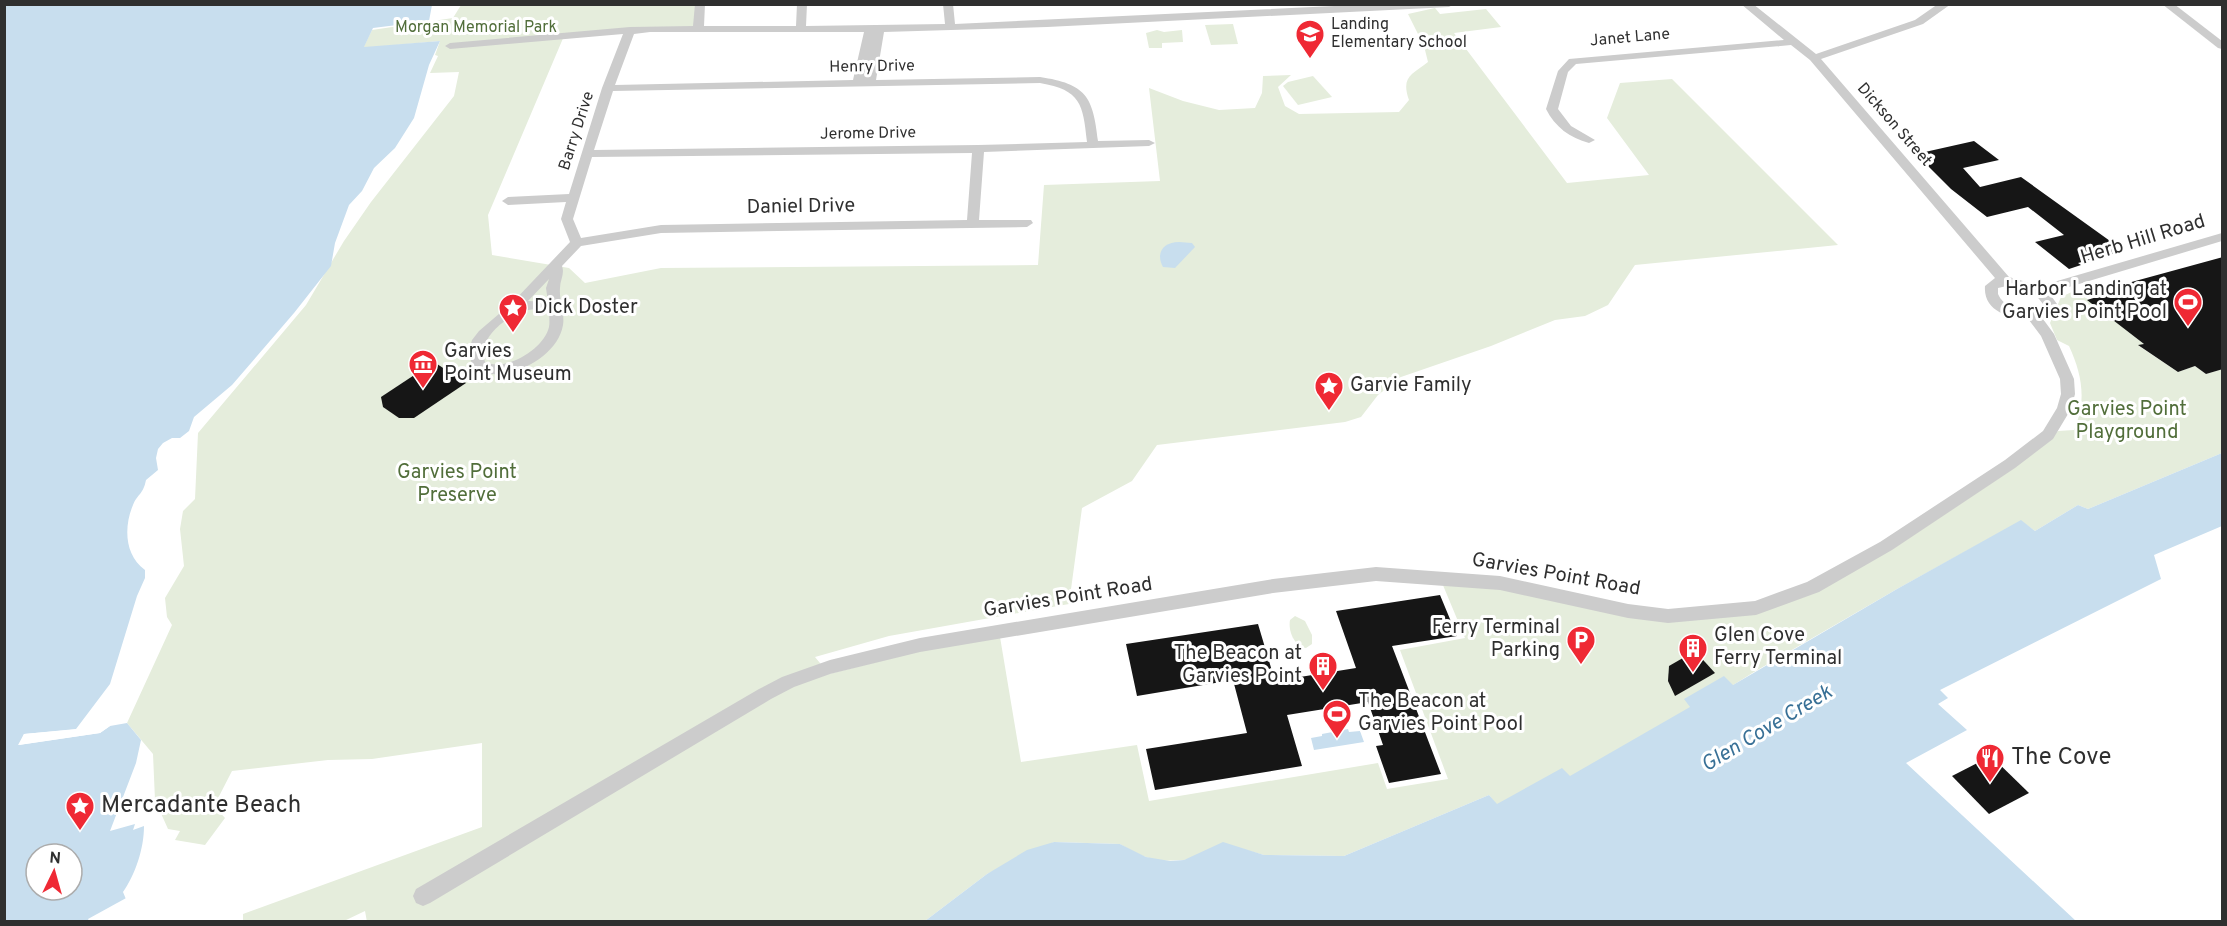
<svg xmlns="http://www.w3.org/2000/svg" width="2227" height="926" font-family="Overpass,sans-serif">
<rect width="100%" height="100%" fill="#fff"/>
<g fill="#e5eddc">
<path d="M461,5H700L697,29L564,36L488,215L492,255L569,268L585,283L661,268L1038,265L1044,185L1160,181L1149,88L1183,101L1219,110L1255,108L1262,93L1263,76L1291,75L1278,87L1285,106L1299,114L1399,112L1409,100C1401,77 1411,75 1428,62L1424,46L1408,14L1435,8L1440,14L1486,9L1501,27L1454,33L1567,183L1649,175L1607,118L1620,83L1672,79L1838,245L1635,265L1608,305L1585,316L1555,320L1491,346L1401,377L1378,395L1361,417L1345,422L1157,445L1132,481L1082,508L1069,604L889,636L815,657L829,674L999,631L1021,762L1137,745L1149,801L1378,763L1387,789L1448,779L1400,650L1465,638L1440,578L1667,614L1742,609L1812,586L2048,442L2058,431L2074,430C2087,401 2082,374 2069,346L2057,340L2050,323L2061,297L2076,290L2144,344L2139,346L2178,372L2195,366L2206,374L2222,369V453L2088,509L2078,505L2035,531L2021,521L1897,589L1754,672L1569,788L1504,814L1489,795L1344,856L1264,855L1246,850L1184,860L1158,861L1137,854L1120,844L1054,842L987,874L925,921L367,922L365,911L344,921H243V914L482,827V743L372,759L328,760L232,771L214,806L225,818L205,845L175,840L180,831L168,829L155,800L153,754L127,723L172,625L167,617L165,598L184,566L180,529L183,511L195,499L198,433L306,305L344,241L371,202L454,96L459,72L430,73L438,56L435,55L440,41L363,48L372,30L453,18Z"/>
<path d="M1233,24L1238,44L1211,45L1205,25Z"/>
<path d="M1157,30L1164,32L1182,30L1183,42L1162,43V48H1149L1146,33Z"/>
<path d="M1313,76L1332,97L1298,105L1283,86L1288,82Z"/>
<path d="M1295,616L1305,621L1312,635V644L1306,648C1294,646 1288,631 1290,620Z"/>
</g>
<g fill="#c8deee" fill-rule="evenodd">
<path d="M5,5H432L429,21L373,28L364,47L440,41L429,65L414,118L395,148L374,168L362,191L349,205L335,243L331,266L294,313L232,385L194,417L189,431L180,438H172L163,443L158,449L156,458L158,470L146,480C143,495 138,493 133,505C124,526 124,555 145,570V578L137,596L110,684L76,729L24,734L19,745L100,733L110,726L127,723L141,740L136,763L110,831L135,824L133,830L144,826C144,849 135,875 123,892L135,921L5,922ZM36,854H72V890H36Z"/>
<path d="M1179,242L1192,243L1195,247L1175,268L1163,267C1155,252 1164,242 1179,242Z"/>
<path d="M2222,453V526L2154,555L2161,579L1940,690L1948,698L1938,704L1967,730L1906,763L2076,921H925L987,874L1027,850L1054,842L1120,844L1146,857L1170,861L1184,860L1223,842L1264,855L1344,856L1489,795L1497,804L1562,768L1570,776L1690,707L1684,699L1724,676L1733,685L1897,589L2021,520L2035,531L2078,505L2088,509Z"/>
<path d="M1348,729L1349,732L1360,731L1364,742L1314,750L1311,738L1322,736V734Z"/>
</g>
<g fill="#fff">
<path d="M104,726H110L100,733L18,745L24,734L80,729L76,732L26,737L24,741L99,731Z"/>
<path d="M128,897L138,922L89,921L88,919Z"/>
</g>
<g fill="#161616">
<path d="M1974,141L1999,160L1963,168L1980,187L2021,177L2124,251L2078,263L2081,265L2069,269L2035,242L2064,235L2028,207L1987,217L1951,189L1916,154Z"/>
<path d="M2223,257V369L2206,374L2195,366L2178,372L2138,345L2144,344L2087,300L2100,296L2095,292Z"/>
<path d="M434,362L466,383L414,418H399L383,407L381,397Z"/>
<path d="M1440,595L1457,636L1392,646L1441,774L1389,783L1376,746L1383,745L1368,702L1287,715L1302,766L1155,790L1146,749L1247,733L1233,680L1137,696L1126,644L1258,624L1275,681L1356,668L1336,611Z"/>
<path d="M1695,651L1715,673L1675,696L1668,681L1669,666Z"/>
<path d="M1991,756L2029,793L1989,814L1952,776Z"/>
</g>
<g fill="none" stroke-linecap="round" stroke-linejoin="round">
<g fill="#ccc" fill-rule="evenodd">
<path d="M695,4H705L704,26H796L797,4H807L806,26L945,24L943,4H953L955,24L1377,4H1454L1449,7L1047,27L884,32L876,80L1040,77C1086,84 1093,96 1098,141L1149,140L1155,143L1149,146L984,152L979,220H1031L1033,223L1027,227L661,233L581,246L562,266C565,274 560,280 560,288C559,301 565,313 563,325C558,355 518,376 491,374C485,374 479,371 474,368L468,354L472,340L479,331L513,302L570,242L561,219L566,202L508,205L502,201L508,197L569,194L602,88L623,34L450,49L445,46L450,43L630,27L693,26ZM650,32H864L853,80L615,85L634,34ZM1040,83C1081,90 1083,104 1087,142L978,145L594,150L613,91ZM972,153L967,220L661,225L581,238L573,219L592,157ZM549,279L546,288L548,302L528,301ZM535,309L549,312C549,317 550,322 549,327C544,349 506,372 485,362C476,336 512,311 535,309Z"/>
<path d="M1741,4H1753L1816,54L1915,20L1938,4H1951L1923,24L1821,59L2009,277L2040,286L2222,233V241L2049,293L2057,304L2052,316L2043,319L2054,334L2074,379L2075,394L2071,409L2053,439L2015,468L1892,550L1819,592L1756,615L1668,623L1628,618L1500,590L1376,581L1273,593L920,652L830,674L794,687L771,699L430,903L423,906L416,903L413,896L416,889L759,689L782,677L830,660L920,638L1273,579L1376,567L1500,576L1628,604L1668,609L1755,601L1807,582L1880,542L2005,460L2043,431L2057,408L2061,394L2060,379L2041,336L2029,320C2009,318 1983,311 1985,286L1995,278L1810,60L1791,45L1576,64L1568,72L1558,109L1571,126L1595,140L1589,143C1570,138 1555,127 1546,109L1558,71L1569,59L1784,40ZM2011,285L2035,294L2043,304L2041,310C2026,312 2005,310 1998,294V288Z"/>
<path d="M2162,4H2174L2222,41V49L2218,48Z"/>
</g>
</g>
<defs>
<g id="school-pin" transform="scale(1.5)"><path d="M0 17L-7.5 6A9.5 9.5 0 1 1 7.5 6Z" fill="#ef2934" stroke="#fff"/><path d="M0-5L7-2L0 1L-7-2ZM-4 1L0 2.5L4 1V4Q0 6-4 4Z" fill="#fff"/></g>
<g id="stadium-pin" transform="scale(1.5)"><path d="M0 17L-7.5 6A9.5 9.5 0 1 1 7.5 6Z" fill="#ef2934" stroke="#fff"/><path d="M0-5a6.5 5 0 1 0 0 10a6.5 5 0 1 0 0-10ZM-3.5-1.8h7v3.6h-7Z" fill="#fff"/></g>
<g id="sight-pin" transform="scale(1.5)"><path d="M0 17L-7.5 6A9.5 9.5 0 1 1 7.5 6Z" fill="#ef2934" stroke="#fff"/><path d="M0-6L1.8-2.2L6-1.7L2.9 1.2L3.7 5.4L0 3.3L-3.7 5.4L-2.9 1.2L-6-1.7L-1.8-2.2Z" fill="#fff"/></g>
<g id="museum-pin" transform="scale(1.5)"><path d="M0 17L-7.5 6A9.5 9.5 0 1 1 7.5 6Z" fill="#ef2934" stroke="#fff"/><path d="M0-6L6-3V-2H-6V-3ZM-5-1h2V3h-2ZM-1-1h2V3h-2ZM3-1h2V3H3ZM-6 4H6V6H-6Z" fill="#fff"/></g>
<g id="parking-pin" transform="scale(1.5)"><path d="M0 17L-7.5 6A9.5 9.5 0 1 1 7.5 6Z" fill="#ef2934" stroke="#fff"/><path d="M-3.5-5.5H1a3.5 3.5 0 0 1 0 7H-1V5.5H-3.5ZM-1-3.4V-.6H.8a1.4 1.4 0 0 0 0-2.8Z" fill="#fff"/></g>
<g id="building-pin" transform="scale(1.5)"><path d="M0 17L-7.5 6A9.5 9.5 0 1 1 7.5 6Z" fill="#ef2934" stroke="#fff"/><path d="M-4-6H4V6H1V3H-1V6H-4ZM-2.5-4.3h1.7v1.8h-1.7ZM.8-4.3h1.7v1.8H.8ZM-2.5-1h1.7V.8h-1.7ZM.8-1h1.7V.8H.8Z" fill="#fff"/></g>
<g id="restaurant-pin" transform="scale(1.5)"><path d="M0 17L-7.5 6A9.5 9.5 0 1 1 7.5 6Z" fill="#ef2934" stroke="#fff"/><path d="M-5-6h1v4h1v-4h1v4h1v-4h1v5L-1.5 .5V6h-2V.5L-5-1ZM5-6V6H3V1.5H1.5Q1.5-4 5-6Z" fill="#fff"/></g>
</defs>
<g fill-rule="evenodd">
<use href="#school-pin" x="1310" y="34"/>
<use href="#stadium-pin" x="2188" y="302"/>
<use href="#sight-pin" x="513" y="308"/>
<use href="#museum-pin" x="423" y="364"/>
<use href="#sight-pin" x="1329" y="386"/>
<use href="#parking-pin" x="1581" y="640"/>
<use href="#building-pin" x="1693" y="648"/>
<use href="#building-pin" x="1323" y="666"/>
<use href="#stadium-pin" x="1337" y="714"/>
<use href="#restaurant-pin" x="1990" y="758"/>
<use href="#sight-pin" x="80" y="806"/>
</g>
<g text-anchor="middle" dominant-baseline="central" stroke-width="6" stroke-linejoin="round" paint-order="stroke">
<g font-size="16" fill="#2f2f2f" stroke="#fff" text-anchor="start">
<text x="1331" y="25">Landing<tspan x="1331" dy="18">Elementary School</tspan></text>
</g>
<g font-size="16" fill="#516e3a" stroke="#fff">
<text x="476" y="28">Morgan Memorial Park</text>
</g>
<g font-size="16" fill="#2f2f2f" stroke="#fff">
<text transform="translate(1630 38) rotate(-5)">Janet Lane</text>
<text transform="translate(872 67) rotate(-1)">Henry Drive</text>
<text transform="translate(1894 125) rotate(49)">Dickson Street</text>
<text transform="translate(577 131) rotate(-72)">Barry Drive</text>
<text transform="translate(868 134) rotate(-1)">Jerome Drive</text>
</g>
<g font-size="20" fill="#2f2f2f" stroke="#fff">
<text transform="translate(801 207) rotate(-1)">Daniel Drive</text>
<text transform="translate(2143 240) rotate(-17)">Herb Hill Road</text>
<text transform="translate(1556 575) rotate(10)">Garvies Point Road</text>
<text transform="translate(1068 598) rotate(-9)">Garvies Point Road</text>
</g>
<g font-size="20" fill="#2f2f2f" stroke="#fff" text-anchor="start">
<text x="2167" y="290" text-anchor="end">Harbor Landing at<tspan x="2167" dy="23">Garvies Point Pool</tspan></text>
<text x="534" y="308">Dick Doster</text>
<text x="444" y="352">Garvies<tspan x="444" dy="23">Point Museum</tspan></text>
<text x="1350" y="386">Garvie Family</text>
<text x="1560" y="628" text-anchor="end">Ferry Terminal<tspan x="1560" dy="23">Parking</tspan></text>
<text x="1714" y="636">Glen Cove<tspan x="1714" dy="23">Ferry Terminal</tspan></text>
<text x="1302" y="654" text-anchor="end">The Beacon at<tspan x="1302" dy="23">Garvies Point</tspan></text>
<text x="1358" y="702">The Beacon at<tspan x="1358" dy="23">Garvies Point Pool</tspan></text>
</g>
<g font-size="20" fill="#516e3a" stroke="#fff">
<text x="2127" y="410">Garvies Point<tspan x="2127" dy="23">Playground</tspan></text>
<text x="457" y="473">Garvies Point<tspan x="457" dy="23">Preserve</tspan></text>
</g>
<g font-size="21" font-style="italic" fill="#387096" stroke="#fff">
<text transform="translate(1767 729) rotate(-31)">Glen Cove Creek</text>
</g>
<g font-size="24" fill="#2f2f2f" stroke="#fff" text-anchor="start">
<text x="2011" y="758">The Cove</text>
<text x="101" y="806">Mercadante Beach</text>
</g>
</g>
<rect width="2227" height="926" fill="none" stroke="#2f2f2f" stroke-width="12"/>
<g transform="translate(54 872) rotate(5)"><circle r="28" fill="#ffffff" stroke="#acacac" stroke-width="1.5"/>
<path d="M0-4.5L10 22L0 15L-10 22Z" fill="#ef2934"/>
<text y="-9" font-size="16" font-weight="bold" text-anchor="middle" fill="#2f2f2f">N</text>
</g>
</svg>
